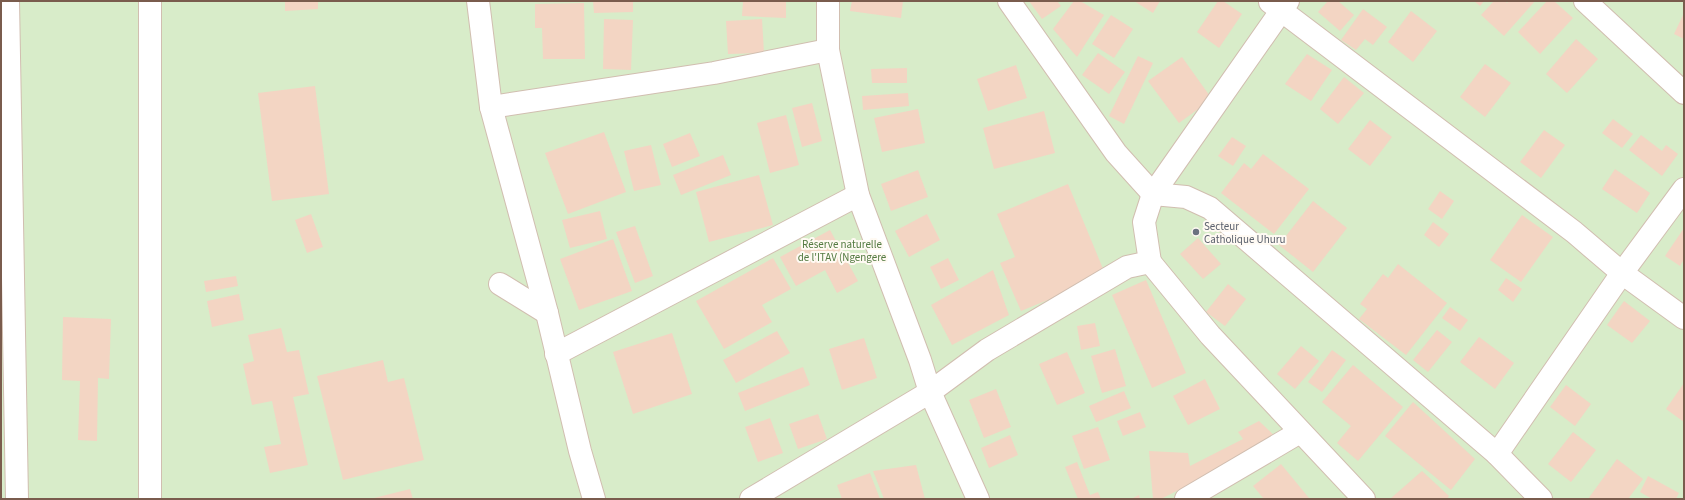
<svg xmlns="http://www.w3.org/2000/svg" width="1685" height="500" font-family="'Source Sans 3',sans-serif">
<rect width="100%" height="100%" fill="#fdf6ec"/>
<rect fill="#d8ecc9" x="1" y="1" width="1683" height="498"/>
<g fill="#f3d5c3">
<path d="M285,1H318V9L285,11Z"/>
<path d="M593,1H633V12L594,13Z"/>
<path d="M743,1H786V18L742,16Z"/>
<path d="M852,1H903L901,18L850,11Z"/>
<path d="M1029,1H1057L1061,6L1042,19Z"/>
<path d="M1074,1H1080L1104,15L1077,57L1053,29Z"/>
<path d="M1134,1H1160L1153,13Z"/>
<path d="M1218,1H1223L1242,14L1219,48L1197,32Z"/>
<path d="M1328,1H1338L1354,15L1340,31L1318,12Z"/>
<path d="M1474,1H1484L1480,6Z"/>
<path d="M1494,1H1505L1507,3L1509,1H1535L1504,36L1481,15Z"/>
<path d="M1547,1H1554L1573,18L1540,54L1518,32Z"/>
<path d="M584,3L585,59H543L542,28H535V4Z"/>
<path d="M1363,9L1387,27L1373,45L1365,39L1356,50L1341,40Z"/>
<path d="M1411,11L1437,31L1413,62L1388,42Z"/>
<path d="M1684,13V39L1674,34Z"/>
<path d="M1111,15L1133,29L1114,58L1092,44Z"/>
<path d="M604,19L633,20L631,70L603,69Z"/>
<path d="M762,19L764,53L728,54L726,21Z"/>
<path d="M1576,39L1598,59L1567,93L1546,74Z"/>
<path d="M1098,53L1125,72L1109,94L1082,75Z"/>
<path d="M1307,54L1332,70L1311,101L1285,84Z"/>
<path d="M1138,56L1153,63L1124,124L1109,116Z"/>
<path d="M1182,57L1212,99L1179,123L1148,81Z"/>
<path d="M1485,64L1511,83L1485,117L1460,97Z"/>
<path d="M1016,65L1027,98L988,111L977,79Z"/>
<path d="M907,68V83H872L871,69Z"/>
<path d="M1344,77L1364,93L1338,124L1320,109Z"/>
<path d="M315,86L329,194L272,201L258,93Z"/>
<path d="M908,93L909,106L863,110L862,96Z"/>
<path d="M812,103L822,141L802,147L792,108Z"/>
<path d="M918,109L925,143L882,152L874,118Z"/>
<path d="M1044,111L1055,153L994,169L983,128Z"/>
<path d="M786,115L799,165L770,173L757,123Z"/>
<path d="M1613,119L1633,134L1622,148L1602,133Z"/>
<path d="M1370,120L1392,137L1370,166L1348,149Z"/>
<path d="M1544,130L1565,145L1541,178L1520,162Z"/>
<path d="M604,132L626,192L568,214L545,153Z"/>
<path d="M690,133L700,156L672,167L663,144Z"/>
<path d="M1641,135L1662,151L1666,145L1678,154L1662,176L1629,150Z"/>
<path d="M1232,137L1246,146L1233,166L1218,156Z"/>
<path d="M651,145L661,185L634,191L624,151Z"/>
<path d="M1263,154L1309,189L1274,234L1221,193L1244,163L1251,169Z"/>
<path d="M723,155L731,175L681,195L673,175Z"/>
<path d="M1615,169L1650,193L1637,213L1602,189Z"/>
<path d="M918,170L928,197L891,211L881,184Z"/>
<path d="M759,175L773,225L709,242L696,192Z"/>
<path d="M1068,184L1106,276L1021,311L1000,263L1015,257L997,214Z"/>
<path d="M1440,191L1454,201L1442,219L1428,209Z"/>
<path d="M1313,201L1347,228L1313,272L1279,245Z"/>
<path d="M600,211L607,239L570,248L562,220Z"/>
<path d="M311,214L323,247L307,253L295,220Z"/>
<path d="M927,214L940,240L909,257L895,231Z"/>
<path d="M1522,215L1553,237L1521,282L1490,260Z"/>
<path d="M1433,222L1449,234L1439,247L1424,235Z"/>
<path d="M635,226L653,276L635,283L616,232Z"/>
<path d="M1684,228V259L1680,266L1665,256Z"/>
<path d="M830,230L858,281L837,293L825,270L796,286L780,257Z"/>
<path d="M1198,238L1221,264L1203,279L1180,254Z"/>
<path d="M613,239L632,291L579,310L560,259Z"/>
<path d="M773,258L791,289L762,305L772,322L724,349L696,301Z"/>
<path d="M948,258L959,280L941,289L930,267Z"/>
<path d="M1398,264L1447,303L1406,355L1359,319L1367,309L1360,304L1383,274L1388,278Z"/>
<path d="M993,270L1009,315L952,345L931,305Z"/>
<path d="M236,276L238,286L206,292L204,281Z"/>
<path d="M1506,278L1522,289L1513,302L1498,290Z"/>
<path d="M1146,280L1186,373L1152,388L1112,295Z"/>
<path d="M1228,284L1246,299L1225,326L1206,312Z"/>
<path d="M239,294L244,320L212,327L207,301Z"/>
<path d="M1624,301L1650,321L1632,343L1607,325Z"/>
<path d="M1450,307L1468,320L1460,331L1442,318Z"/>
<path d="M63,317L111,319L109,379L98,378L97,441L78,440L80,381L62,380Z"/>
<path d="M1095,323L1100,346L1081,350L1077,326Z"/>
<path d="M281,328L287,352L299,350L309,394L293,397L308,465L270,473L264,447L281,444L272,401L252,405L243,364L254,361L248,335Z"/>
<path d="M1437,330L1452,342L1428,372L1413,360Z"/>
<path d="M777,331L790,353L736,383L723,360Z"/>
<path d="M672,333L692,394L633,414L613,352Z"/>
<path d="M1479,337L1514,363L1495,389L1460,362Z"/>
<path d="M864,338L877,378L842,390L829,349Z"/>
<path d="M1301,346L1319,361L1295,389L1277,374Z"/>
<path d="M1115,349L1126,386L1102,393L1091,356Z"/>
<path d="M1332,350L1346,360L1322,392L1308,382Z"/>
<path d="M1067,352L1085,393L1057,405L1039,364Z"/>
<path d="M383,360L388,382L404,378L424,460L343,480L317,376Z"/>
<path d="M1353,365L1403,407L1358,461L1337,443L1351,426L1322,402Z"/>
<path d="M803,367L810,385L745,411L738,393Z"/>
<path d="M1205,379L1220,409L1188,425L1173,396Z"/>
<path d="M1684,383V422L1666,409Z"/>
<path d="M1566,385L1591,404L1575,426L1550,407Z"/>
<path d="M996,389L1011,427L984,438L969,400Z"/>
<path d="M1124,391L1131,408L1096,422L1089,406Z"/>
<path d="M1413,402L1475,459L1451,490L1385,436Z"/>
<path d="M1140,412L1146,427L1123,436L1117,421Z"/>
<path d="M818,414L827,439L798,449L789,424Z"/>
<path d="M770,418L783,453L758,462L745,427Z"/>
<path d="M1259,421L1278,439L1161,499H1153L1149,451L1188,453L1190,466L1243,439L1238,432Z"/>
<path d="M1098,427L1110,460L1084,469L1072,436Z"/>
<path d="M1573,432L1596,450L1571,482L1548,464Z"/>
<path d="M1010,435L1018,455L989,468L981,448Z"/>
<path d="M1617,459L1643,479L1628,499H1588Z"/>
<path d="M1077,462L1090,495L1098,492L1101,499H1078L1065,467Z"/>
<path d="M1281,464L1309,498L1308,499H1264L1253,486Z"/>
<path d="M916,465L925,499H884L873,471Z"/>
<path d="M1422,471L1449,496L1447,499H1390Z"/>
<path d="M870,473L880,499H842L837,485Z"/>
<path d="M1648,476L1679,493L1676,499H1652L1640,492Z"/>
<path d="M410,489L413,499H374V498Z"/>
<path d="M1139,495L1140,499H1131Z"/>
</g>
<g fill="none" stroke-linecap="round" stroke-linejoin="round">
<g stroke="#d1beb0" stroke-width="24">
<g id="street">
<path d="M8,1L17,499"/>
<path d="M150,1V499"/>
<path d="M478,1L491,107L547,313L580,451L594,499"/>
<path d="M828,1V50L858,195L920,360L930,392L978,499"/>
<path d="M1009,1L1116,153L1153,194L1186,197L1210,208L1497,454L1541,499"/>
<path d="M1585,1L1684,93"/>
<path d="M1270,2L1574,232L1622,273L1684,318"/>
<path d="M491,107L714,73L828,50"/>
<path d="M1150,262L1210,335L1364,499"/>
<path d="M500,284L547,313"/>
<path d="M556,354L858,195"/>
<path d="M1497,454L1622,273L1684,189"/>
<path d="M751,499L930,392L987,350L1127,267L1150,262L1144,222L1153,194L1288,1"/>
<path d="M1186,499L1300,432"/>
</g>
</g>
<use href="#street" stroke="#fff" stroke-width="22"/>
</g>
<circle fill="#6b7280" stroke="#fffaf3" stroke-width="1.5" cx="1196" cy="232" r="4"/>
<g text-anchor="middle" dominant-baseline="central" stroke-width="4" stroke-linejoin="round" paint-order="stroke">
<g font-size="11" fill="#5b616d" stroke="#fffaf3" text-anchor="start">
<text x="1204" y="226">Secteur<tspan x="1204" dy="13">Catholique Uhuru</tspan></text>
</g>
<g font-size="11" fill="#537a41" stroke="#fffaf3">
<text x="842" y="244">Réserve naturelle<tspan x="842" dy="13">de l'ITAV (Ngengere</tspan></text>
</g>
</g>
<rect width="1685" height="500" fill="none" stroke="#7a5c4d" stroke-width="4"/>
</svg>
